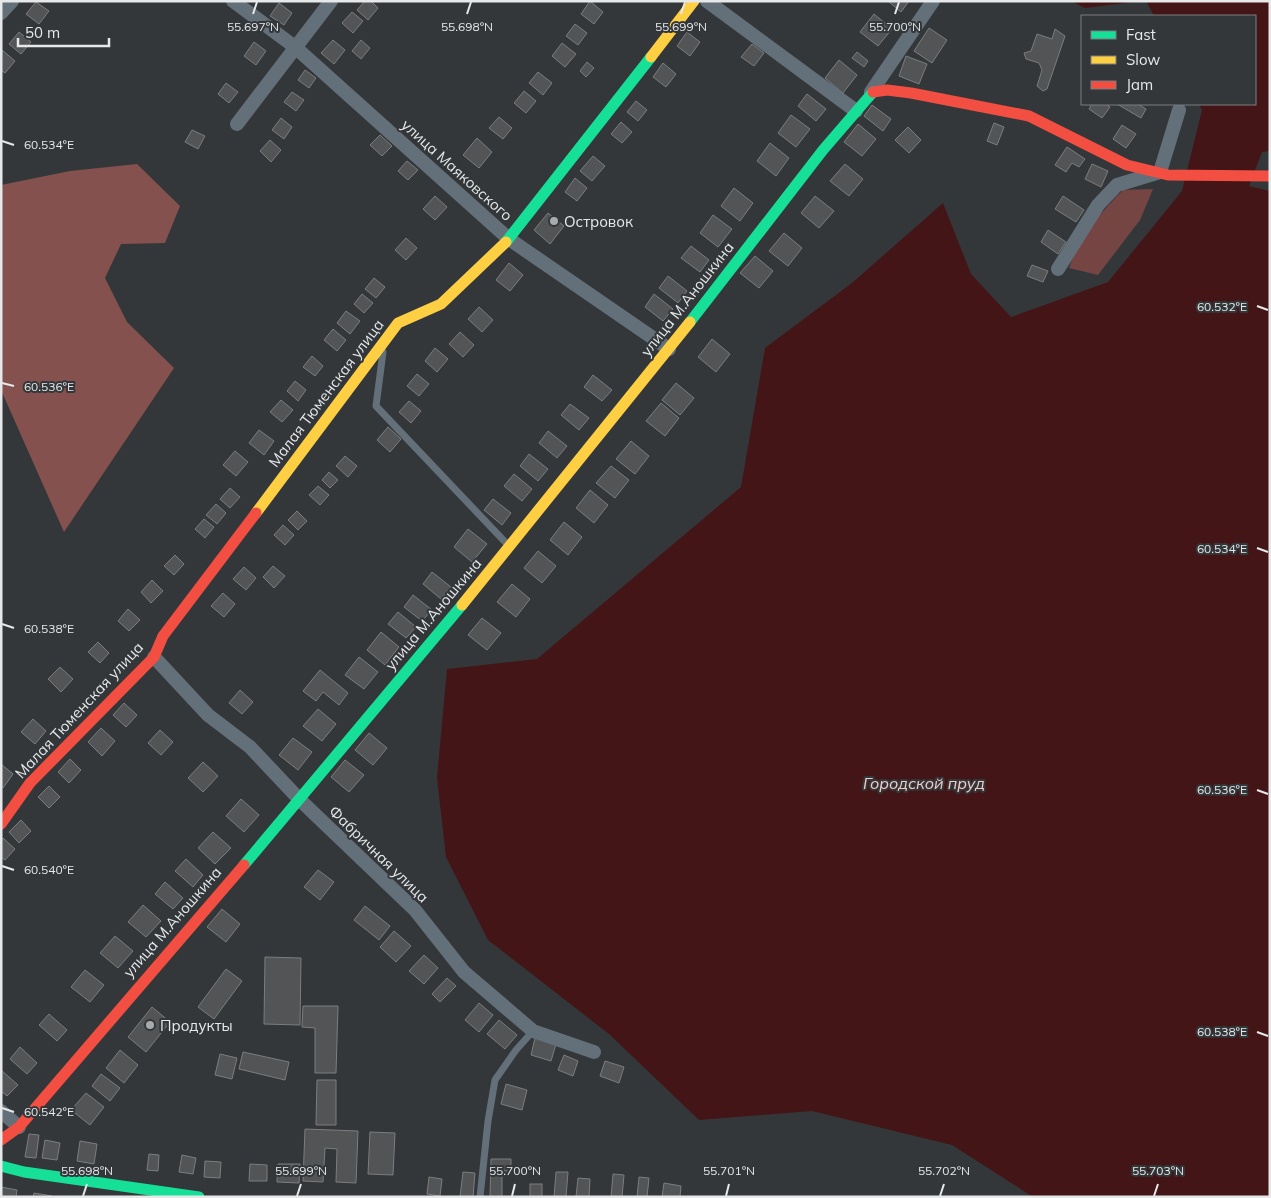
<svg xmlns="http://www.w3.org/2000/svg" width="1271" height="1198" font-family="Mulish,sans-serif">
<rect width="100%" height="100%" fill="#343739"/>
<path fill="#754543" d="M1153,189L1140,220L1098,275L1069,268C1079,237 1100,213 1123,190Z"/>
<path fill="#84514e" d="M137,164L180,206L165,243L121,244L105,278L127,322L174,368L64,532L1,390V185L70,171Z"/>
<g fill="#441516">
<path d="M1071,1H1141L1085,8Z"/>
<path d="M1146,1H1270V151L1262,152L1249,186L1270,191V1197H1033L952,1145L812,1111L699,1120L609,1034L488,940L446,857L437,778L447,669L537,659L741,487L765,348L852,283L943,203L971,274L1011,317L1108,282L1182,191L1202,110L1199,104H1255V16H1154Z"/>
</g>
<g fill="#525456" stroke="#7b7d7e">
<path d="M365,1H371L378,8L368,20L357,10Z"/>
<path d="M590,1L603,12L594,24L581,14Z"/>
<path d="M888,1H909L901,12Z"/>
<path d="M36,2L49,11L39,24L26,14Z"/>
<path d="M279,3L292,13L284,25L270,16Z"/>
<path d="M352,12L363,21L353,33L342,23Z"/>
<path d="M874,14L892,29L878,46L860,32Z"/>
<path d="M575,24L587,33L578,45L566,36Z"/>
<path d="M929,28L947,40L932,63L914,51Z"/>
<path d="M1055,29L1065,36L1047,89L1043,91L1037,86L1042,70L1039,63L1026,59L1024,53L1031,51L1037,34L1052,39Z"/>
<path d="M19,32L31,42L21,54L9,44Z"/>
<path d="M687,32L700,42L690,56L677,46Z"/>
<path d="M333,40L345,50L334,64L321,53Z"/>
<path d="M361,40L370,48L361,59L352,51Z"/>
<path d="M254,42L266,51L256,65L244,56Z"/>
<path d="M562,43L576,54L565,67L552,56Z"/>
<path d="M752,44L764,53L754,66L741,57Z"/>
<path d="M2,50L15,61L5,73L1,70Z"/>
<path d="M857,52L868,61L864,67L852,58Z"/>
<path d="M906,56L927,64L919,84L899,76Z"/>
<path d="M839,60L857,75L843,93L825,78Z"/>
<path d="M587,62L594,68L586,77L580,71Z"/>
<path d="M663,63L676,74L666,87L653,77Z"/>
<path d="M305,70L316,78L309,88L298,80Z"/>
<path d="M538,72L552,83L543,95L529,83Z"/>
<path d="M226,83L238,92L229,103L218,94Z"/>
<path d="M524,91L536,101L526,113L514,103Z"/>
<path d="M292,92L304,100L296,111L284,102Z"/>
<path d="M807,94L826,109L816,121L798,106Z"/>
<path d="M636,101L647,110L638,121L627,112Z"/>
<path d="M1092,104H1105L1110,107L1102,118L1089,109Z"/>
<path d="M1117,104H1138L1146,109L1141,118Z"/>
<path d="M872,105L891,119L883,131L864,116Z"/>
<path d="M791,115L810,129L796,147L778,133Z"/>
<path d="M499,117L512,128L503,139L489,128Z"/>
<path d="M281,118L292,127L284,139L272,130Z"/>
<path d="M621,122L632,132L622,143L611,134Z"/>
<path d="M994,123L1004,127L997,145L987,141Z"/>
<path d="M858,124L876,139L862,156L844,142Z"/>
<path d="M1122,125L1136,134L1126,148L1113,139Z"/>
<path d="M908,127L921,140L909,153L895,140Z"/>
<path d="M192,130L205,136L198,149L185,142Z"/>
<path d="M380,135L392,146L382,156L370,145Z"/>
<path d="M477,138L492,152L479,168L463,155Z"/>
<path d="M270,140L281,150L271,162L260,151Z"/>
<path d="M770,143L789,158L776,176L757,161Z"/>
<path d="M1067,147L1085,159L1079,167L1072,163L1066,172L1055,165Z"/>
<path d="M593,156L605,166L592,181L580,171Z"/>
<path d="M407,161L418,170L408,180L398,171Z"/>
<path d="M845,164L863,179L849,196L830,181Z"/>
<path d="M1092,164L1108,171L1101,187L1085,179Z"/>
<path d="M575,178L587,188L577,201L565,192Z"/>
<path d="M734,188L753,203L740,221L721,206Z"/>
<path d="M435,196L447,207L435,220L423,209Z"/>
<path d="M815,196L834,211L819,228L801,213Z"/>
<path d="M1063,196L1084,210L1076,222L1055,209Z"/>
<path d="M548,213L564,226L550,244L534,230Z"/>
<path d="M713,215L732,229L718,247L700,233Z"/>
<path d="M1048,230L1066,242L1058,254L1041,242Z"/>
<path d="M784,233L802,248L788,266L769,251Z"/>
<path d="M406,238L417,248L406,260L395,250Z"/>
<path d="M691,246L709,260L700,272L681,258Z"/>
<path d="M755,256L773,271L759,288L740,273Z"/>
<path d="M509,263L523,275L510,291L496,280Z"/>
<path d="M1032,265L1048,271L1043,282L1027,276Z"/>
<path d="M668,276L687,291L678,303L659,288Z"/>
<path d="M374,278L385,287L376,298L365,289Z"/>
<path d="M362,294L373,303L364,313L354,304Z"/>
<path d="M654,294L673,309L663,321L645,307Z"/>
<path d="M479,307L493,320L482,332L468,319Z"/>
<path d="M346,311L360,321L350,334L337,323Z"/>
<path d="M333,329L346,340L337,351L324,340Z"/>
<path d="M460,332L474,345L463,357L449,344Z"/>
<path d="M712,339L730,354L716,372L698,357Z"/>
<path d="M435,348L448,359L437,372L425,361Z"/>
<path d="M312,356L323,366L315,376L303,367Z"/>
<path d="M417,374L429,384L419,396L407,386Z"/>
<path d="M593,375L612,390L602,401L584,387Z"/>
<path d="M295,381L306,390L298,401L287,391Z"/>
<path d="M676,383L694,398L680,415L662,400Z"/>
<path d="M281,400L293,410L282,422L270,412Z"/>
<path d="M409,401L421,411L411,423L399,412Z"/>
<path d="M661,403L679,418L665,436L646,421Z"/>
<path d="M570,404L589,418L579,430L561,415Z"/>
<path d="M388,427L401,439L390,452L377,440Z"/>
<path d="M259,430L274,441L264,455L249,443Z"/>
<path d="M548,431L567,446L557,458L539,443Z"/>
<path d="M631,441L649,456L635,474L616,459Z"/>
<path d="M235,451L248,462L236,476L223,465Z"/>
<path d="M529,454L548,469L538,481L520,466Z"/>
<path d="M345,456L357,466L348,477L336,466Z"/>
<path d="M611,466L629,480L615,498L596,483Z"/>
<path d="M329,472L338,480L330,488L322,480Z"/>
<path d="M514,474L532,489L522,501L504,486Z"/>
<path d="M318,486L329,495L320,505L309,495Z"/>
<path d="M230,488L240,497L230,508L220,499Z"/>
<path d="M590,490L608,505L594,523L576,508Z"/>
<path d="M493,499L511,513L502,525L484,510Z"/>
<path d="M216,504L226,513L217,524L206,515Z"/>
<path d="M297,511L307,521L298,530L288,520Z"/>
<path d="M204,519L214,527L205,538L195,529Z"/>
<path d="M564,522L582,537L568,555L550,540Z"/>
<path d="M283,525L294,535L285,545L274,535Z"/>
<path d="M468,529L487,544L472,562L454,547Z"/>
<path d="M538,551L556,566L542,583L524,568Z"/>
<path d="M175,555L184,564L174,575L164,566Z"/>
<path d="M273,566L285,576L274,588L263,577Z"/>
<path d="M244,567L256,578L246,590L233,579Z"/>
<path d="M432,572L451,587L441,599L423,584Z"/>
<path d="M152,580L163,591L151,603L141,592Z"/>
<path d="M512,584L530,599L516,617L497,602Z"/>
<path d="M223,593L235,604L224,617L211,606Z"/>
<path d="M413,595L432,610L422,621L404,607Z"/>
<path d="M128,609L140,620L129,631L118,621Z"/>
<path d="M398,612L416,627L406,638L388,624Z"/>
<path d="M482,618L501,633L487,650L468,635Z"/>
<path d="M381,632L399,647L385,665L367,650Z"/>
<path d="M98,642L109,653L100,663L88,652Z"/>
<path d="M359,657L378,672L364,689L345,675Z"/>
<path d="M60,667L73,679L61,692L48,679Z"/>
<path d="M320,670L348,693L339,705L323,692L316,701L303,691Z"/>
<path d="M240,690L253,702L242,714L229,703Z"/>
<path d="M124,703L137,715L126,727L113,715Z"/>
<path d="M318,709L336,724L322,741L303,726Z"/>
<path d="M33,719L46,731L35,744L21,732Z"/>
<path d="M101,728L115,741L102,756L88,742Z"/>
<path d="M160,730L173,742L161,755L148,743Z"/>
<path d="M369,733L387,748L373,765L355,750Z"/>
<path d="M293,738L312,752L298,770L279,755Z"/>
<path d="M70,759L81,770L69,783L58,772Z"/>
<path d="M345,760L364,775L349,792L331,777Z"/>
<path d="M203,762L218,776L203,792L188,778Z"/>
<path d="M1,764L13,774L3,788L1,787Z"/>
<path d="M49,786L60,797L49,808L38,797Z"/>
<path d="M241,799L259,815L244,832L226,816Z"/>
<path d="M21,820L31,831L19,843L9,832Z"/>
<path d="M213,832L231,848L215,864L198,848Z"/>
<path d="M3,838L15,849L5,860L1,857V841Z"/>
<path d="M186,859L203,875L193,887L175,871Z"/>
<path d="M318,870L334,882L320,900L304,887Z"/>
<path d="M165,882L183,898L173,909L155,894Z"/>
<path d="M143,905L161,921L146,937L128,922Z"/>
<path d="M365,906L390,926L379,940L354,920Z"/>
<path d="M222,909L240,924L226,942L207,927Z"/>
<path d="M394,931L411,946L396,962L380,947Z"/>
<path d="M115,936L133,951L118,968L100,953Z"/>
<path d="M424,955L438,968L424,984L409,971Z"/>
<path d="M265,957L301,958L300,1025L264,1024Z"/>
<path d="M226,969L242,981L214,1019L198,1007Z"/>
<path d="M85,970L104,985L90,1002L71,987Z"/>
<path d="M447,978L456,986L440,1002L432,994Z"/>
<path d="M479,1003L493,1015L479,1032L465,1020Z"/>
<path d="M303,1006H338L336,1073H315V1028L302,1027Z"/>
<path d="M152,1007L170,1022L146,1052L128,1037Z"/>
<path d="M49,1014L67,1030L57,1041L39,1025Z"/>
<path d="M499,1020L517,1035L505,1049L487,1034Z"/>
<path d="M535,1038L556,1044L551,1061L531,1055Z"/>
<path d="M20,1047L37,1063L27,1074L10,1059Z"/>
<path d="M120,1050L138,1065L124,1083L106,1068Z"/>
<path d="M243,1052L289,1062L285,1080L239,1069Z"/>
<path d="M220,1054L237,1058L232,1079L215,1075Z"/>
<path d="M564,1055L578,1061L573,1076L558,1070Z"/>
<path d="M605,1061L624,1067L619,1083L600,1076Z"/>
<path d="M1,1070L18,1085L7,1096L1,1091Z"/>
<path d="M101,1074L120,1088L110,1101L92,1086Z"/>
<path d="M317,1080H336V1125H316Z"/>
<path d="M506,1084L527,1090L522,1110L501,1104Z"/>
<path d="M86,1093L104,1107L90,1125L71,1110Z"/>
<path d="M305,1129L358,1131L356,1183L336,1182L337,1149L325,1148L323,1182L303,1181Z"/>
<path d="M370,1132L395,1133L393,1175L368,1174Z"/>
<path d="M29,1134L39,1135L36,1158L25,1157Z"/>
<path d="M45,1140L60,1143L57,1160L42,1158Z"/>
<path d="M80,1141L97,1144L94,1164L77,1161Z"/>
<path d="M149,1154L159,1155L158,1171L147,1170Z"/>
<path d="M182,1155L196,1158L193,1174L179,1172Z"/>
<path d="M491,1159H511V1171H502V1197H490Z"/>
<path d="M205,1161L221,1162L220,1178L204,1177Z"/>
<path d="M250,1164L267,1165V1181H249Z"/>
<path d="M278,1164H300L299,1183L277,1182Z"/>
<path d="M463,1172L475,1173L473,1197H460Z"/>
<path d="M556,1172H568L566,1197H554Z"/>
<path d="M613,1174L624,1175L622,1197H611Z"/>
<path d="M429,1177L442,1179L440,1196L427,1194Z"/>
<path d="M639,1177L649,1178L647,1197H637Z"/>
<path d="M578,1178L590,1179L589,1197H576Z"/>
<path d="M664,1183L681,1186L680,1197H662Z"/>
<rect x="530" y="1184" width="12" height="13"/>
<path d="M1,1187L17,1190L16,1197H1Z"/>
<path d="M34,1193L52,1196V1197H33Z"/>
</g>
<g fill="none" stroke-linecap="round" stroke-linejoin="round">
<g stroke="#636f79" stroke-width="7">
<path d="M383,352L376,406L508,545"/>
<path d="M480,1197L488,1121L495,1080L516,1050L533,1031"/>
</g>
<g stroke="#636f79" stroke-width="14">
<path d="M233,1L295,47L509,239L669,349"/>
<path d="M707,1L856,111"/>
<path d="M1,13L12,1"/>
<path d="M871,92L933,1"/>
<path d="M237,124L331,1"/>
<path d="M1058,269L1098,205L1117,185L1160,172L1179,110"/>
<path d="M154,657L208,715L250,747L300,800L415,910L464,972L533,1031L594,1052"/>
<path d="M1,1111L19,1127"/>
</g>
<g stroke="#16e098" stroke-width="11">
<path d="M506,242L651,57"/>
<path d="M690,322L823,150L873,92"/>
<path d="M244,865L462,605"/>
<path d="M1,1166L24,1172L199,1197"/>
</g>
<g stroke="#ffcf43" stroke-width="11">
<path d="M651,57L694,1"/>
<path d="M256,513L398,323L441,304L506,242"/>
<path d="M462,605L690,322"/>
</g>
<g stroke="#f24e42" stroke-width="11">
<path d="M873,92L887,90L911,93L1029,116L1127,165L1168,175L1270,176"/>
<path d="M1,824L30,783L154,657L163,636L256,513"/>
<path d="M1,1140L19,1127L244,865"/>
</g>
</g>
<path fill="none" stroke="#e6e8ea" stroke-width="2" d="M253,14L257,2M467,14L471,2M681,14L685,2M895,14L899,2M2,141L14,145M1257,306L1268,310M2,383L14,386M1257,548L1268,552M2,624L14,628M1257,790L1268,794M2,866L14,870M1257,1032L1268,1036M2,1108L14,1112M83,1196L87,1184M297,1196L301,1184M512,1196L515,1184M726,1196L729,1184M940,1196L944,1184M1154,1196L1158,1184"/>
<g fill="#a8aaac" stroke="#33373a" stroke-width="2">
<circle cx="554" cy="221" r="5"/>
<circle cx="150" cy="1025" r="5"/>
</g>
<g text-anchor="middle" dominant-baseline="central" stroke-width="4" stroke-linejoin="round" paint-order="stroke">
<g font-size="15" fill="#e6e8ea" stroke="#33373a">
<text transform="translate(457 170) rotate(42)">улица Маяковского</text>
<text transform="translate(687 299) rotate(-52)">улица М.Аношкина</text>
<text transform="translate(326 393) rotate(-53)">Малая Тюменская улица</text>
<text transform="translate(433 614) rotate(-50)">улица М.Аношкина</text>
<text transform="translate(79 710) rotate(-47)">Малая Тюменская улица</text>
<text transform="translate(379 854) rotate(44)">Фабричная улица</text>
<text transform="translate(172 922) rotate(-49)">улица М.Аношкина</text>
</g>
<g font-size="15" fill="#e6e8ea" stroke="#33373a" text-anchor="start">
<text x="564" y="221">Островок</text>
<text x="160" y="1025">Продукты</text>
</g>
<g font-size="16" font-style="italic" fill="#f2cbc8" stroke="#33373a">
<text x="924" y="783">Городской пруд</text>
</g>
</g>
<g font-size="12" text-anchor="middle" fill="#e6e8ea" stroke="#33373a" stroke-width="4" stroke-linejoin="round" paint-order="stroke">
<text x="253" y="31">55.697°N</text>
<text x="467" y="31">55.698°N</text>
<text x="681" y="31">55.699°N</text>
<text x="895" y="31">55.700°N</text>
<text x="49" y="149">60.534°E</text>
<text x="1222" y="311">60.532°E</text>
<text x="49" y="391">60.536°E</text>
<text x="1222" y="553">60.534°E</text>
<text x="49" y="633">60.538°E</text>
<text x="1222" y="794">60.536°E</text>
<text x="49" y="874">60.540°E</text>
<text x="1222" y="1036">60.538°E</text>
<text x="49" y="1116">60.542°E</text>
<text x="87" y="1175">55.698°N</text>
<text x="301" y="1175">55.699°N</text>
<text x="515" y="1175">55.700°N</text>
<text x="729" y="1175">55.701°N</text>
<text x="1158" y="1175">55.703°N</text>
<text x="944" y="1175">55.702°N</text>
</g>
<rect width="1271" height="1198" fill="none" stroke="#e6e8ea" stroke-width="5"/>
<rect x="1081" y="15" width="175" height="90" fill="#33373a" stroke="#7b7e80"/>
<rect x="1091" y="31" width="25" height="8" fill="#16e098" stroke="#7b7e80"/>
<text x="1126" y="40" font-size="15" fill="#e6e8ea">Fast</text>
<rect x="1091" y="56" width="25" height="8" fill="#ffcf43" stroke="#7b7e80"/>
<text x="1126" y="65" font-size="15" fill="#e6e8ea">Slow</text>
<rect x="1091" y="81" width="25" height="8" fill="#f24e42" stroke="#7b7e80"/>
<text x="1126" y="90" font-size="15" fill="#e6e8ea">Jam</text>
<path d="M18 38v8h91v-8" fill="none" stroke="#e6e8ea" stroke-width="2.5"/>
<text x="25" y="38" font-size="15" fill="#e6e8ea" stroke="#33373a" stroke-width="4" paint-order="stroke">50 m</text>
</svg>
